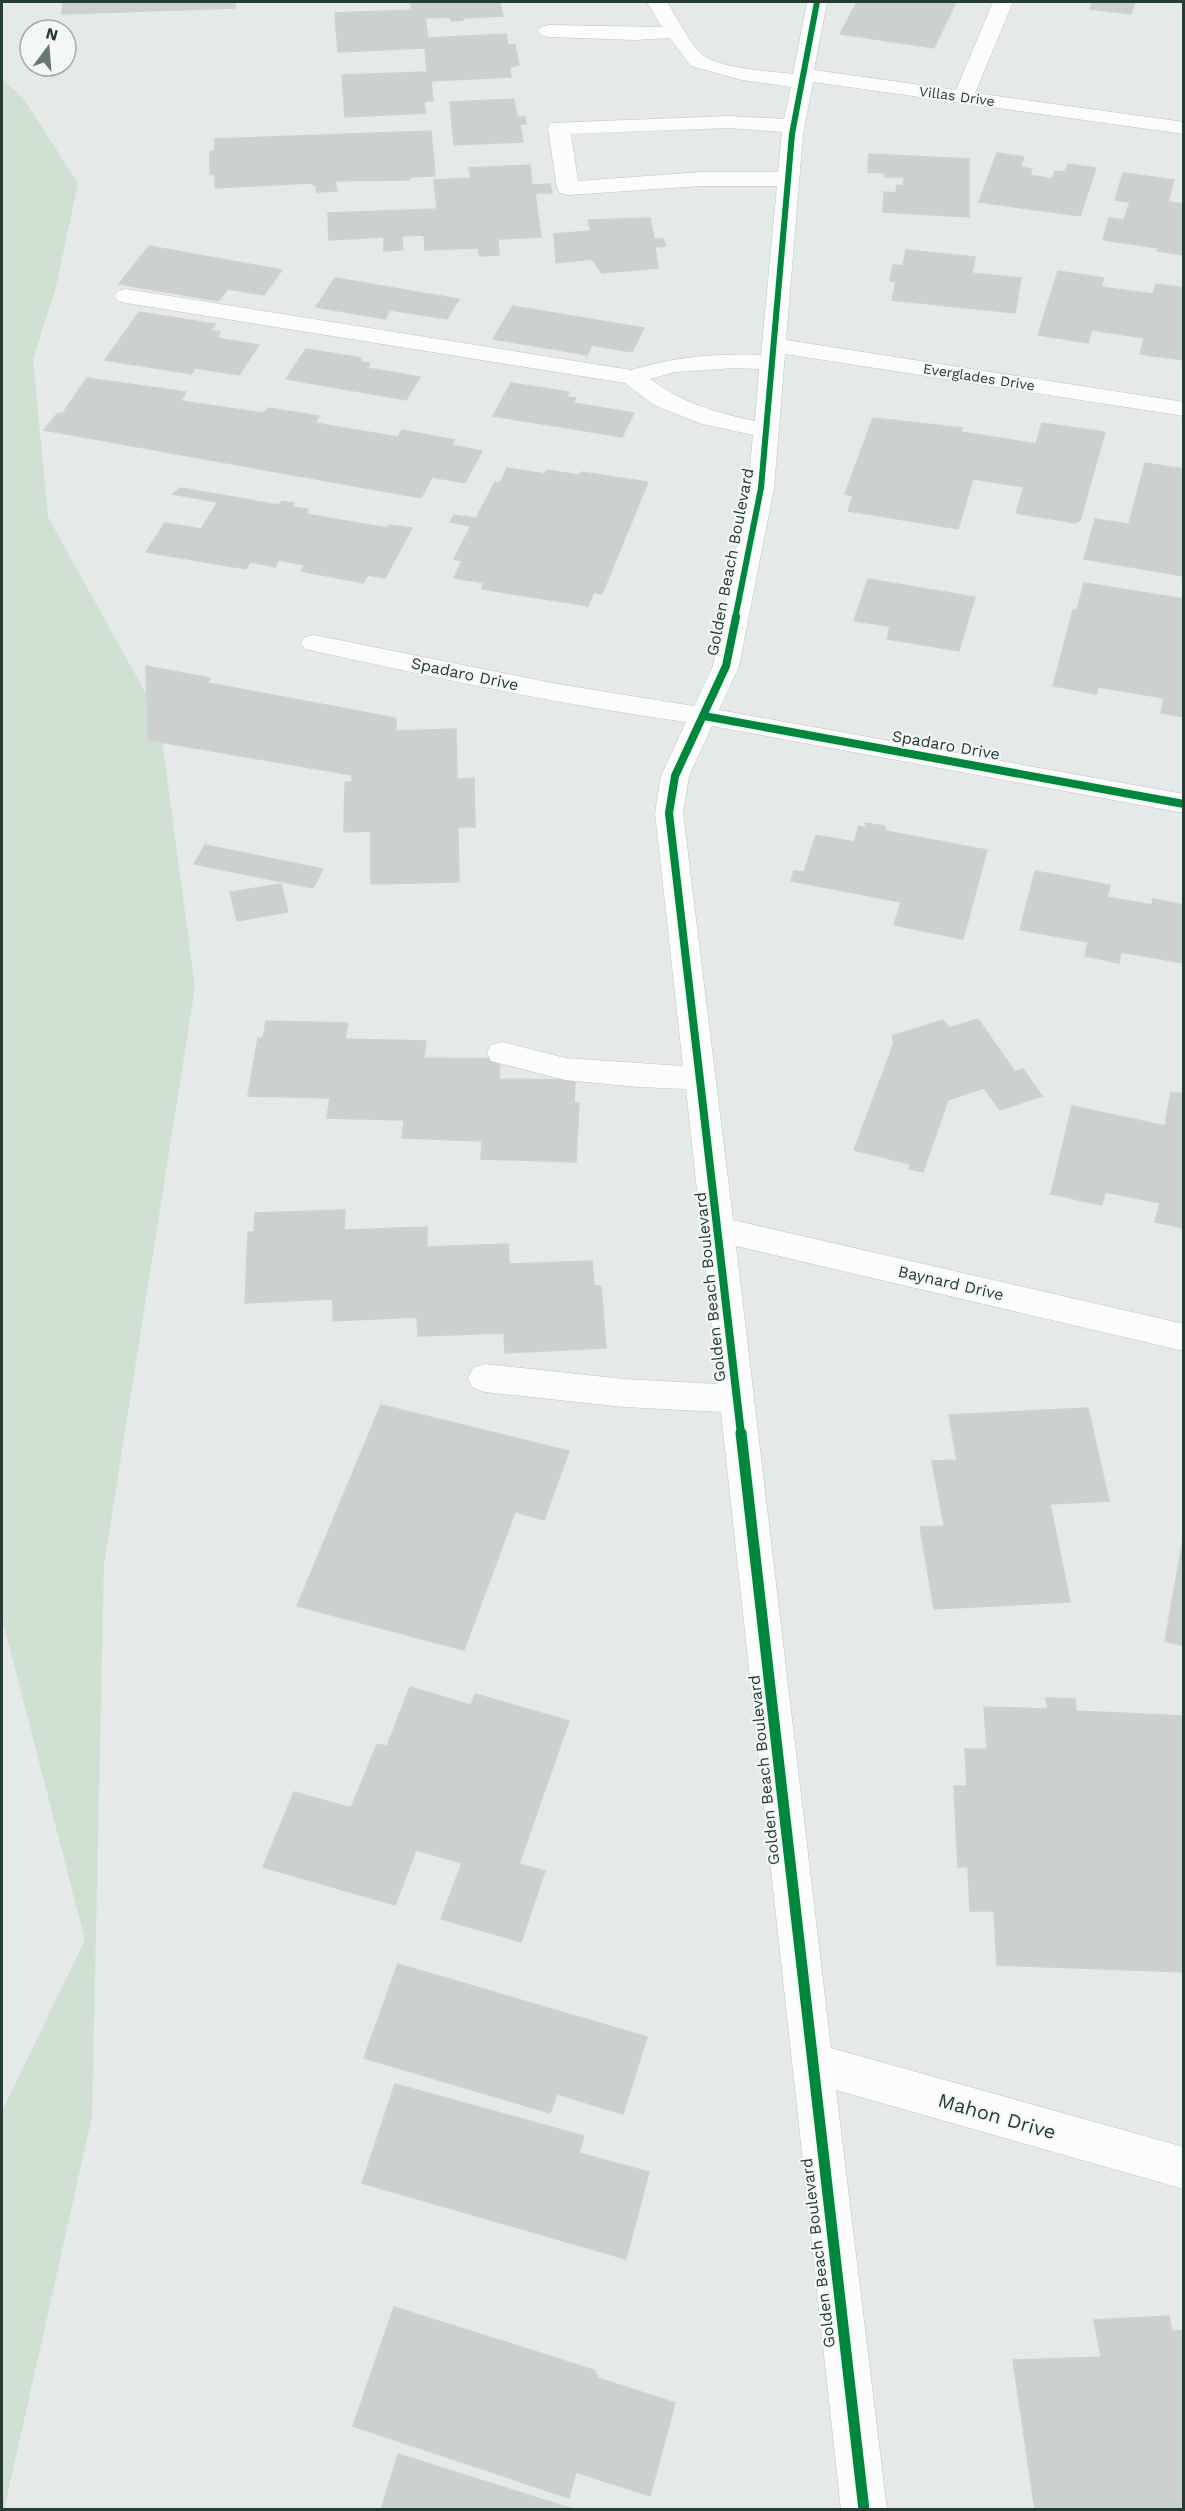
<svg xmlns="http://www.w3.org/2000/svg" width="1185" height="2511" font-family="'Work Sans',sans-serif">
<rect width="100%" height="100%" fill="#e5e9e7"/>
<path fill="#d0e1d4" d="M2,79L23,98L78,183L56,287L33,359L48,517L159,717L195,987L104,1565L92,2116L4,2510L2,2509V2111L85,1940L2,1618Z"/>
<g fill="#ccd1cf" stroke="#ced2d0" stroke-width="1.5">
<path d="M63,2H235V8L62,14Z"/>
<path d="M410,2H500L503,16L463,18V20L451,21L450,17L425,18L428,38L506,34L508,45H515L519,65L510,67L511,77L431,81L433,101H424L426,113L345,117L342,75L427,72L425,48L338,52L335,13L412,10Z"/>
<path d="M857,2H956L934,48L840,34Z"/>
<path d="M1092,2H1135L1131,14L1090,9Z"/>
<path d="M514,99L517,117H525L526,124H520L523,142L454,145L450,102Z"/>
<path d="M431,131L435,176L409,177V180L335,181L337,191L317,192L316,186L310,183L215,188V175L210,174V152L215,150V139Z"/>
<path d="M997,153L1024,157L1020,167L1032,169L1030,175L1052,179L1055,171L1065,172L1068,164L1096,168L1080,216L979,202Z"/>
<path d="M869,154L969,159V217L883,212L884,192L896,193L897,185L903,186L904,177H885V173L868,172Z"/>
<path d="M530,165L532,185L550,184L552,193H535L541,237L498,239L499,255L479,256L478,248L425,250L424,235L402,236L403,250L384,251V237L329,240L328,213L437,209L434,180L471,178L469,168Z"/>
<path d="M1123,173L1174,180L1168,202L1184,204V255L1157,251L1158,248L1103,240L1109,218L1124,220L1130,202L1115,200Z"/>
<path d="M650,218L654,239H663L666,246L655,247L658,268L602,273L592,259L556,263L554,234L591,231L588,220Z"/>
<path d="M149,246L282,270L264,295L228,289L218,301L119,284Z"/>
<path d="M906,250L975,257L972,273L1021,278L1015,313L892,300L896,282L890,281L893,265L903,266Z"/>
<path d="M1058,271L1104,278L1101,287L1153,294L1156,284L1184,288L1183,360L1140,354L1144,338L1092,330L1088,343L1038,335Z"/>
<path d="M335,278L459,299L447,319L390,310L385,319L316,307Z"/>
<path d="M513,306L644,328L632,352L592,345L587,355L493,339Z"/>
<path d="M139,312L215,324L211,330L220,332L217,338L259,345L239,375L195,368L191,374L105,360Z"/>
<path d="M306,349L361,358V362L370,363L367,368L420,377L406,400L286,379Z"/>
<path d="M87,378L186,392L181,401L263,413L269,408L319,416L315,423L398,437L402,430L455,440L451,445L482,451L465,483L432,477L421,498L44,430L57,414L63,413Z"/>
<path d="M511,383L569,392L566,397L576,398L573,403L634,413L622,437L493,416Z"/>
<path d="M873,418L962,428L961,432L1036,444L1042,423L1105,432L1080,521L1075,523L1016,513L1024,487L973,479L958,529L848,511L853,496L845,494Z"/>
<path d="M1145,463L1184,469V576L1084,559L1095,519L1129,524Z"/>
<path d="M507,468L545,474L547,470L579,475L582,472L648,482L602,594L594,592L588,606L482,589L484,583L454,578L462,561L454,559L471,526L450,522L454,515L476,518L495,482L500,483Z"/>
<path d="M181,488L279,505L282,501L294,503L292,507L308,509L306,514L387,528L389,525L412,528L385,578L368,575L363,583L301,571L305,565L278,560L275,567L250,562L246,569L146,552L165,523L201,529L218,502L172,494Z"/>
<path d="M868,579L975,597L959,651L887,639L890,626L854,621Z"/>
<path d="M1084,583L1184,599V717L1161,713L1164,698L1098,687L1096,694L1053,686L1073,610H1077Z"/>
<path d="M146,666L210,678L208,683L396,718V731L456,729L457,779L474,778L475,827H458L459,882L371,884V831L344,832L345,782H352V775L148,740Z"/>
<path d="M865,823L884,826L886,831L987,850L963,939L894,925L901,902L791,881L794,871L804,872L816,835L854,842L859,826L867,828Z"/>
<path d="M205,845L323,869L313,888L194,864Z"/>
<path d="M1035,871L1110,885L1107,897L1152,905L1153,899L1184,905V963L1121,952L1119,963L1085,956L1088,942L1020,930Z"/>
<path d="M281,884L288,912L237,921L230,892Z"/>
<path d="M978,1019L1015,1072L1023,1069L1042,1096L1000,1110L984,1088L948,1100L923,1172L909,1169L910,1164L854,1150L894,1043L892,1036L943,1020L949,1028Z"/>
<path d="M266,1021L348,1023L345,1039L426,1041L424,1058L500,1059L499,1079L575,1080L574,1103H579L576,1162L481,1159L482,1141L402,1138L404,1120L327,1118L330,1098L248,1096L258,1038H263Z"/>
<path d="M1171,1092L1184,1094V1228L1155,1222L1160,1203L1105,1192L1102,1205L1051,1194L1072,1106L1165,1126Z"/>
<path d="M345,1210L344,1230L427,1227V1247L508,1244L509,1264L592,1261L594,1286H601L606,1348L505,1353L504,1333L418,1336L417,1317L333,1321V1299L245,1303L248,1232H254L255,1213Z"/>
<path d="M381,1405L569,1451L544,1520L515,1512L464,1650L297,1606Z"/>
<path d="M1088,1408L1109,1501L1050,1504L1070,1602L934,1609L920,1527L944,1526L932,1461L957,1460L949,1415Z"/>
<path d="M1184,1534V1646L1165,1641Z"/>
<path d="M410,1687L471,1705L475,1694L569,1721L519,1864L545,1871L521,1942L441,1919L462,1863L416,1850L395,1905L263,1867L294,1792L351,1808L377,1744L387,1746Z"/>
<path d="M1046,1698L1075,1699L1076,1711L1184,1716V1972L997,1965L994,1911H970L968,1867H958L954,1786H967L965,1749H987L984,1707L1048,1709Z"/>
<path d="M398,1964L647,2037L623,2114L557,2094L550,2113L364,2058Z"/>
<path d="M395,2084L584,2136L579,2153L649,2172L626,2259L362,2183Z"/>
<path d="M394,2307L594,2370L598,2378L675,2403L650,2496L576,2472L569,2498L353,2426Z"/>
<path d="M1169,2316L1172,2331H1184V2510H1035L1013,2360L1101,2357L1094,2320Z"/>
<path d="M398,2454L576,2510H381Z"/>
</g>
<g fill="none" stroke-linecap="round" stroke-linejoin="round">
<g stroke="#c2c6c4" stroke-width="1">
<path id="minor" d="M647,2H667C676,15 693,51 707,58C728,69 769,71 793,74L807,2H827L814,70L956,90L993,2H1013L975,93L1184,122V134L813,82L803,134L786,340L1184,402V416L785,354L774,488L739,666L719,710L1184,794V813L712,726L689,776L683,813L733,1220L1184,1324V1351L736,1246L831,2048L1184,2147V2189L836,2090L887,2510H841L721,1412L624,1407L485,1392L473,1388L468,1378L473,1368L485,1364L624,1379L718,1384L686,1089L638,1087L565,1080L491,1061L487,1053L491,1045L502,1042L565,1058L683,1066L655,813L661,776L686,722C561,705 438,678 314,651L305,649L301,643L305,637L314,635L557,684L694,706L713,666L748,488L753,435L702,424L654,405L625,383L126,303L118,301L114,296L118,291L126,289L631,370C676,357 714,353 761,355L777,186H702L568,195L560,193L557,188L548,128L551,123L729,116L784,119L791,87L742,80L691,66L670,38L635,40L548,37L541,35L538,31L541,27L548,25L662,27ZM729,128L782,132L778,172H702L578,181L571,134ZM735,368L759,369L755,421C717,413 682,403 650,379L675,372Z"/>
</g>
<use href="#minor" fill="#fbfcfb" fill-rule="evenodd"/>
<g stroke="#f3f8f6" stroke-width="8">
<path id="cycleway-far2" d="M735,619L761,488L792,134L817,2"/>
</g>
<g stroke="#f3f8f6" stroke-width="12">
<g id="cycleway-far1">
<path d="M736,617L726,666L675,776L669,813L741,1434"/>
<path d="M704,716L1184,804"/>
</g>
</g>
<g stroke="#f3f8f6" stroke-width="15">
<path id="cycleway" d="M741,1433L864,2510"/>
</g>
<use href="#cycleway-far2" stroke="#00873e" stroke-width="6"/>
<use href="#cycleway-far1" stroke="#00873e" stroke-width="8"/>
<use href="#cycleway" stroke="#00873e" stroke-width="11"/>
</g>
<g text-anchor="middle" dominant-baseline="central" stroke-width="4.5" stroke-linejoin="round" paint-order="stroke">
<g font-size="14" fill="#253b34" stroke="#f3f8f6">
<text transform="translate(957 96) rotate(8)">Villas Drive</text>
<text transform="translate(979 377) rotate(9)">Everglades Drive</text>
</g>
<g font-size="16" fill="#253b34" stroke="#f3f8f6">
<text transform="translate(730 562) rotate(-79)">Golden Beach Boulevard</text>
<text transform="translate(465 674) rotate(12)">Spadaro Drive</text>
<text transform="translate(946 745) rotate(10)">Spadaro Drive</text>
<text transform="translate(951 1283) rotate(13)">Baynard Drive</text>
<text transform="translate(710 1287) rotate(-96)">Golden Beach Boulevard</text>
<text transform="translate(764 1770) rotate(-96)">Golden Beach Boulevard</text>
<text transform="translate(818 2253) rotate(-97)">Golden Beach Boulevard</text>
</g>
<g font-size="20" fill="#253b34" stroke="#f3f8f6">
<text transform="translate(997 2116) rotate(16)">Mahon Drive</text>
</g>
</g>
<rect width="1185" height="2511" fill="none" stroke="#253b34" stroke-width="6"/>
<g transform="translate(48 48) rotate(16)"><circle r="28" fill="#f3f8f6" stroke="#a1aca8" stroke-width="1.5"/>
<path d="M0-4.5L10 22L0 15L-10 22Z" fill="#687873"/>
<text y="-9" font-size="16" font-weight="bold" text-anchor="middle" fill="#253b34">N</text>
</g>
</svg>
